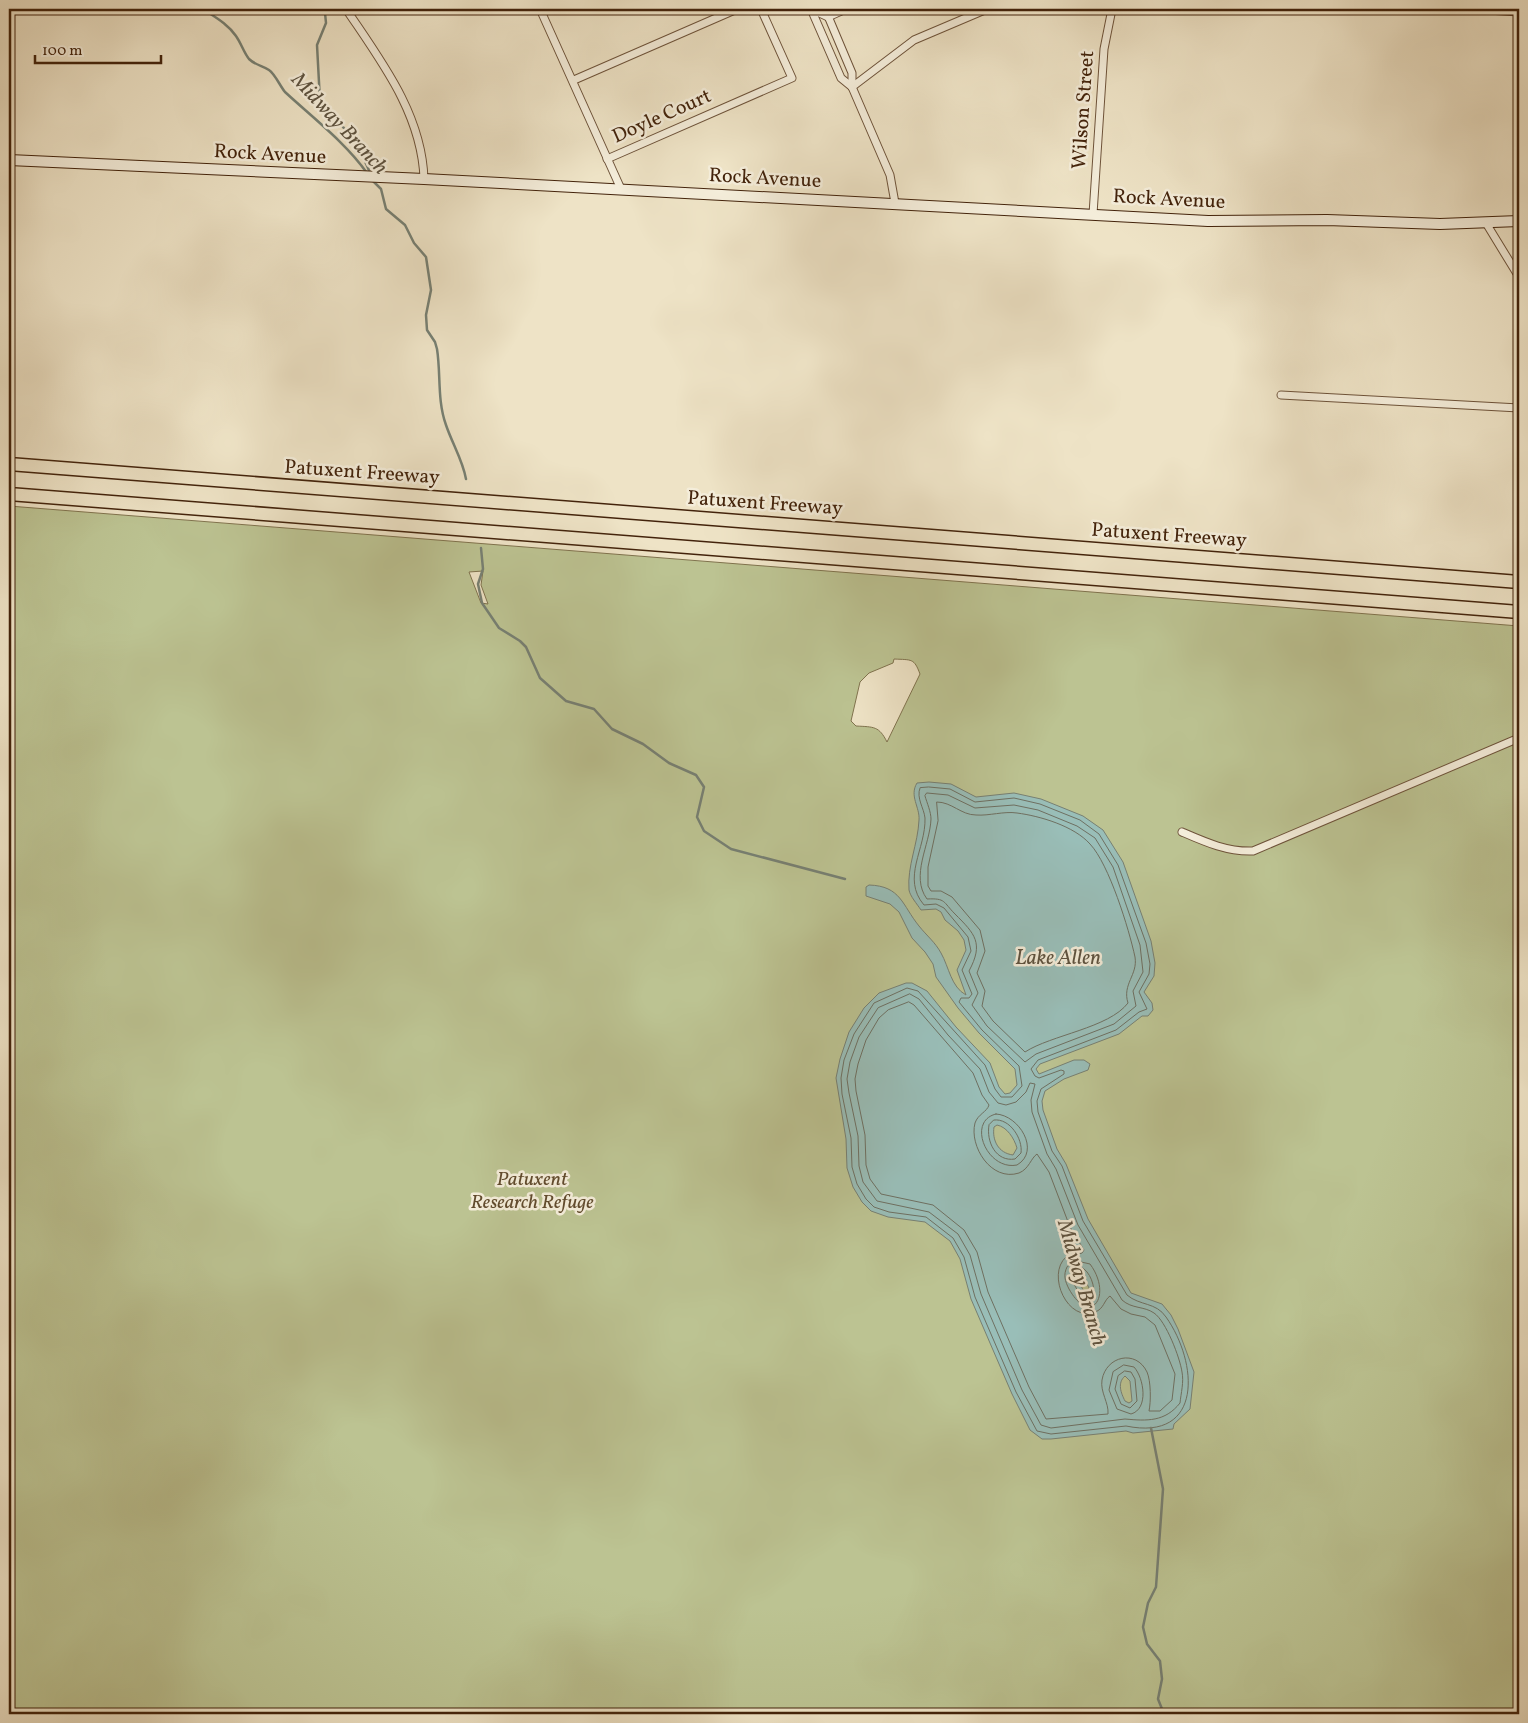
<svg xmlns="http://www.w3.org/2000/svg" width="1528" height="1723" font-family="Vollkorn,serif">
<rect width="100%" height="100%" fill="#eee3c6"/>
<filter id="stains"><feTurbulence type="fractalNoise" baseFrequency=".004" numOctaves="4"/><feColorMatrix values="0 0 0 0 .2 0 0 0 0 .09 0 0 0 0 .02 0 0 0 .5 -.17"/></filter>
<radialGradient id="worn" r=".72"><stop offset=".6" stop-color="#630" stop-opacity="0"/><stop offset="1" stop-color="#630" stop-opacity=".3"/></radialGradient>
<path fill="#bcc392" stroke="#80734e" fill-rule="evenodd" d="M9,506L1519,626V1714H9ZM483,571L481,585L488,604L481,603L469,572ZM894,659C912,660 914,658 920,674L887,742C879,726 874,727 856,726L851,721L860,682L869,673L893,663Z"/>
<path fill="#99beb8" stroke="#778073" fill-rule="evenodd" d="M929,782L951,784L976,797L1014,793L1041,799L1083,816L1103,830L1123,862L1151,941L1155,963L1154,976L1144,992L1152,1003L1153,1010L1148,1016H1142L1119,1034L1040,1064L1036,1069L1039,1074L1074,1060H1084L1090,1064L1088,1070L1064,1079L1045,1091L1042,1101L1043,1110L1057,1149L1066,1164L1088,1219L1131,1293L1162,1304L1171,1315L1178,1329L1194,1372L1190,1409L1174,1424L1173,1429L1133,1433L1126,1431L1051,1439H1042L1030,1430L1012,1394L971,1299L960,1259L950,1241L925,1222L888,1217L871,1211L862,1202L853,1187L847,1168L846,1139L836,1078L840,1059L849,1032L864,1008L879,993L906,983H912L927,991L956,1027L990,1063L999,1087L1005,1094L1010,1093L1017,1085L1015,1069L979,1033L958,1008L936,977L933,964L925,952L912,938L899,912L890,904L866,896V887L869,885C901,886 902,905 919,926C927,936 935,942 941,953C949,967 951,987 966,995L957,970L966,950L964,940L958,931L945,920L941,912L936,909L921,910C917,904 910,896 909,890C907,866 918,844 919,820C920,807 909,796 917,783ZM997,1125C1007,1127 1014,1138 1017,1148L1013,1155C998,1153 992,1140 994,1127ZM1081,1272L1090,1290L1089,1295H1086L1076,1277L1077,1273ZM1125,1376L1130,1381L1132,1401L1129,1403L1125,1401C1121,1393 1117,1383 1125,1376Z"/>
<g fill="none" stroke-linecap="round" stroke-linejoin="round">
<g stroke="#6e7062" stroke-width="1">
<path d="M929,787L950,789L975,802L1014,798L1040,804L1080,820L1099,834L1118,865L1146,943L1150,964L1149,974L1139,992L1147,1009L1139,1012L1116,1030L1038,1060L1031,1069L1035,1076L1039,1078L1061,1070L1064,1071V1074L1041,1089L1037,1101L1038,1112L1052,1151L1062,1166L1083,1221L1127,1295C1140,1306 1156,1302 1166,1317C1198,1362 1204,1442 1126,1426L1051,1434L1037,1431L1016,1392L975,1297L964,1257L953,1238L926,1217L889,1212L874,1207L866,1199L857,1184L852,1167L851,1138L842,1094L841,1078L844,1060L854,1034L874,1003L907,988L918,991L985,1065L995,1089L1001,1097H1012L1022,1086L1019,1066L982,1030L959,1002L961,998H969L972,994L962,970L971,951L968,937L944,908L936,904L924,905C901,878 926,849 925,818C924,808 916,798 920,788Z"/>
<path d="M927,793L948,795L975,808L1014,805L1038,810L1077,826L1095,838L1113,867L1140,945L1143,972L1133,991L1136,1006L1114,1024L1036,1054L1025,1062L987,1026L972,1005L978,993L969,971C984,943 975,934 955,914C943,902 946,898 927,899C910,876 930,845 931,819C931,812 927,803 925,796Z"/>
<path d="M937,802C952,802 961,815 976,815C989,816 1004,811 1017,813C1040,816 1074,826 1090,844C1109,864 1129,929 1135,957C1138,975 1122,984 1128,1003C1109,1028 1051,1035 1025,1052L993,1021L982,1006L985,991L977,973L985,951L980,930L952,897L941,891H931L928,886V867L938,821Z"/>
<path d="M910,994L919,999L948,1035L980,1069L989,1092L998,1103L1006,1105L1016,1102L1026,1092L1030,1083L1035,1084L1031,1100L1032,1112L1047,1154L1056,1169L1078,1225L1122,1300C1132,1309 1144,1306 1154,1313C1166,1321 1180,1358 1182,1372C1184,1382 1181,1393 1180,1403C1165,1422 1147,1421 1125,1419L1051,1428L1041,1425L1022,1390L981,1294L970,1255L958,1234L929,1212L877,1201L863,1182L859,1166L858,1136L849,1093L847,1079L850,1062L859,1037L878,1008Z"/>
<path d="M909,1002L914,1005L973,1073L982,1095L989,1105C987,1112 978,1114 975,1123C969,1146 991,1182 1019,1173C1029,1169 1031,1158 1037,1154L1049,1172L1070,1227L1084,1250L1082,1253L1066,1257C1046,1275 1068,1323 1095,1312C1104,1309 1104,1300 1110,1296L1121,1309L1131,1314L1145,1317L1155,1325L1175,1374L1172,1400L1160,1411H1149C1151,1402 1151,1381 1147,1372C1136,1349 1106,1356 1102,1380C1100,1392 1109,1403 1108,1414L1046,1419L1029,1387L988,1292L977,1252L964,1230L933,1205L881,1194L870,1179L866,1165L865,1135L856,1091L855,1079L858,1064L866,1040L879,1018L888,1010Z"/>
<path d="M996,1114C1019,1115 1041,1151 1017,1165C987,1171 966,1121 996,1114Z"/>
<path d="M994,1120C1010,1118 1023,1139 1021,1153L1015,1159C996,1162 986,1142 989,1125Z"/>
<path d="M1077,1261L1090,1264C1113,1295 1091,1328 1069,1289C1065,1281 1063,1275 1067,1267Z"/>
<path d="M1081,1267C1090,1271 1096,1287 1093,1297L1089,1300L1082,1298L1071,1279L1073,1270Z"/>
<path d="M1124,1365L1134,1367C1144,1378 1149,1409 1131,1414L1117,1409L1109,1390L1113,1372Z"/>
<path d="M1125,1371L1131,1372L1135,1379L1137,1401L1130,1408L1121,1404L1115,1389L1118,1376Z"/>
</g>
<g stroke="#778073" stroke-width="2.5">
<path d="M203,9C215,17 228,24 236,36C241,43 244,53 249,59C255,65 263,66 269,70C275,74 280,86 285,92C312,117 346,143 367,173"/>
<path d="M328,9L325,13L326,23L317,45L320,101C324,109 331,112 336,118C349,134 363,154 370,173"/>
<path d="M372,180L381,189L386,209L405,225L414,243L426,257L431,290L426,315L427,330L435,342L437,349C441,374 437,400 446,425C452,443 463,461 466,479"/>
<path d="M481,548L483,569L478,584L482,603L499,628L520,641L526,647L540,678L566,701L594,709L612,729L643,744L669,763L696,775L704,787L697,817L704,831L731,849L845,879"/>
<path d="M1151,1428L1163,1489L1156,1587L1148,1603L1143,1627L1147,1644L1160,1661L1162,1679L1158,1699L1164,1714"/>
</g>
<g stroke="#6e533a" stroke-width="9">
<g id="street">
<path d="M346,9C381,61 422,114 424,179"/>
<path d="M540,9L621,189"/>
<path d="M811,9L841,78L852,87"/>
<path d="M811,9L828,17L846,9"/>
<path d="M825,9L852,73V87L890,175L895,203"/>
<path d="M1472,9L1519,12"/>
<path d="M574,80L737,9"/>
<path d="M852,87L914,40L987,9"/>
<path d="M607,159L792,78L761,9"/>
<path d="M1093,214L1104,49L1112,9"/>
<path d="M1486,223L1519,277"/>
<path d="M1281,395L1519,408"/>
<path d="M1182,832C1205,842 1227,852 1253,851L1519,738"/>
</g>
</g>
<g stroke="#43230b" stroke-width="12">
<path id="secondary" d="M9,160L424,179L1208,221L1327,220L1440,224L1519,221"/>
</g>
<g stroke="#43230b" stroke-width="15">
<g id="highway">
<path d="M9,464L1519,582"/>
<path d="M9,494L1519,612"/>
</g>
</g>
<use href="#street" stroke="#f4edda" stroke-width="7"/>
<use href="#secondary" stroke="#f4edda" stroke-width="10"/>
<use href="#highway" stroke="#eee3c6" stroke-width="12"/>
</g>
<g text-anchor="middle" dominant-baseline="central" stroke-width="5" stroke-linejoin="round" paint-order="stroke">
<g font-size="20" fill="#43230b" stroke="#f4edda">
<text transform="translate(1084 110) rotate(-86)">Wilson Street</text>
<text transform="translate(662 117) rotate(-24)">Doyle Court</text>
<text transform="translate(270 155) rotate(3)">Rock Avenue</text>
<text transform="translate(765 179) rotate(3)">Rock Avenue</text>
<text transform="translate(1169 200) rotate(3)">Rock Avenue</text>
<text transform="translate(362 473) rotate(4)">Patuxent Freeway</text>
<text transform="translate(765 504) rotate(4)">Patuxent Freeway</text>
<text transform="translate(1169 536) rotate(4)">Patuxent Freeway</text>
</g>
<g font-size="20" font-style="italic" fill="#614b2d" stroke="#f4edda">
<text x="532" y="1180">Patuxent<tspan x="532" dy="23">Research Refuge</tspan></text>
</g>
<g font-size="21" font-style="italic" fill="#5d523f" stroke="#f4edda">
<text transform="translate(339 124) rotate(47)">Midway Branch</text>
<text x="1058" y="958">Lake Allen</text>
<text transform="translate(1081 1283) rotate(74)">Midway Branch</text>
</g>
</g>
<rect width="1528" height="1723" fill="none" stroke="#eee3c6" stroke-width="30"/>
<rect x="10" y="10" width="1508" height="1703" fill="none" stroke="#43230b" stroke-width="2.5"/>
<rect x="15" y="15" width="1498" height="1693" fill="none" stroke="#43230b"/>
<path d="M35 55v8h126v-8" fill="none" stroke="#43230b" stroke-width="2.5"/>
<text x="42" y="55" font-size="15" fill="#43230b" stroke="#f4edda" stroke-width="4" paint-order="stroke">100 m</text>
<rect width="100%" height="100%" filter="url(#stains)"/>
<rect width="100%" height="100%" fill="url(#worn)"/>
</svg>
